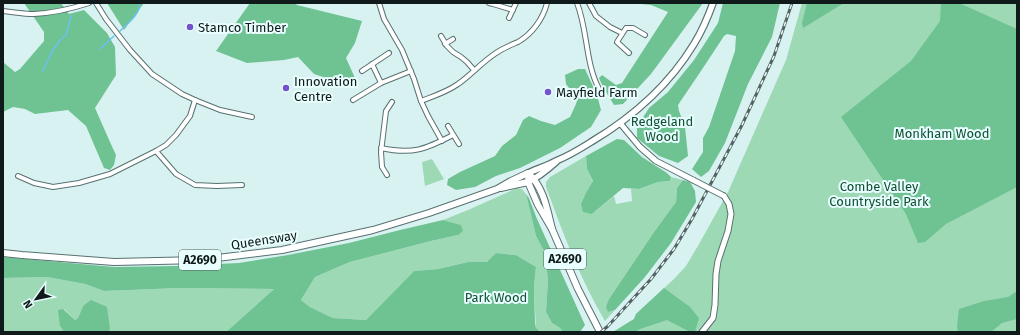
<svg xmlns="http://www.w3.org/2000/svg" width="1020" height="335" font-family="'Fira Sans',sans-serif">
<rect width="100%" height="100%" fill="#d8f2f2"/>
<g fill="#9ed9b6">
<path d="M802,3H1017V332H613L634,319L636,314L674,279L686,266L699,244L728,192L786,60Z"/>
<path d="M586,156L587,169L593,182L587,191L592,214L614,196L616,204L632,201L631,189H639L658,182L670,181L671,177L683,180L677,188L676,202L654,232L609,299L608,312L615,310L605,321C580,279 563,233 546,187V182L550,177Z"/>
<path d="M432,159L444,179L425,186L422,162Z"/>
<path d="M517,188L522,189L526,194L536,236L545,253L548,280L546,312L552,323L560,328L563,332H540L536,329L534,286L536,267L516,255L496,253L488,262H468L438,269L414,271L366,320L333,318L310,307L301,300L315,277L350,262L431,241L458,235L461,225L443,220L468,210Z"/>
<path d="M47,277L85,284L104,291L179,288L274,289L226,332H109L110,329L83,306L78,318L75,320L64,309L60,326L64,332H3V278Z"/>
</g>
<g fill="#6fc393">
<path d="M24,3H61L69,14L84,10L107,33L115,47L116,75L95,108L110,142L116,155L114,165L110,170L104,168L86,126L68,110L35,114L25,109L13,107L3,112V62L15,72L20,69L44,41V32Z"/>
<path d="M107,3H144L124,30Z"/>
<path d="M250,3H295L297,5L362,21L355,43L346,58L355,78L335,81L314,74L298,57L284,60L247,63L216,51Z"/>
<path d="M632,3H669L671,4L672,3H703L651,74L623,104L614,105L603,87L599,78L602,75L616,85L622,83L668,12L651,5Z"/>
<path d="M723,3H780L772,37L748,84L725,143L709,171L701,177L692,169L703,152V138L709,127L735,51L736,36L727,34L724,36L705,65L678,105L679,111L685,127L688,156L678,163L659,156L637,138V127L649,108L668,92L694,60L718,23Z"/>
<path d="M807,3H844L803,28L802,23Z"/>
<path d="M941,3H959L1017,29V187L946,224L925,242L918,243L906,214L841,117L911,61L940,21Z"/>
<path d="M578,69H585L597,95L601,110L591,127L560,148L520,168L496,176L475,187L456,190L447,185L448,179L460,172L495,156L502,146L516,135L523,120L529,116L541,121L555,125L570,117L576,104L579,94L576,89L569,88L566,84L565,75Z"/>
<path d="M617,139L624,140L642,157L667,173L671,177L670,181L658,182L639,189L623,188L592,214L583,212L581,204L587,191L593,181L587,169L586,156Z"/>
<path d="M683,180L690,182L695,191L696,202L671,243L645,277L615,310L608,312L606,307L609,299L654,232L676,202L677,188Z"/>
<path d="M526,194L529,198L537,219L585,325L580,332H563L560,328L552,323L546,312L548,280L545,253L536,236Z"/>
<path d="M443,220L461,225L463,231L458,235L431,241L350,262L315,277L301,300L310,307L333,318L366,320L414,271L438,269L468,262H487L496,253L516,255L536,267L534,286L535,323L536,328L540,332H226L274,289L179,288L104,291L85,284L47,277L3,278V257L114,267L176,266L239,263L288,255L349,243L400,230Z"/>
<path d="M664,288L690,307L699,318L695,332H690L667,320L640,329L635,332H613L634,319L636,314Z"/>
<path d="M1017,291V319L1002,323L991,332H958L957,326L959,309L984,301L1008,297Z"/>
<path d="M91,300L107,307L110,329L109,332H64L60,326L58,310L63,309L75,320L78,318L83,306Z"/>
</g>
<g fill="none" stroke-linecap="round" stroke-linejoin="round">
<g stroke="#6bc1f1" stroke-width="1.5">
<path d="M120,31C127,24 141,13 140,3"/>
<path d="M100,49L114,36"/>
<path d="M43,71L53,49L58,44L59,41L66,35L68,28L71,16"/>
</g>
<g stroke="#597070" stroke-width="6">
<g id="minor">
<path d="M96,3L106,19L130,50L152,74L182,94L195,100L220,110L252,117"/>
<path d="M379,3L384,19L402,50L414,79L421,101L428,116L442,141"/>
<path d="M489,3L493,4L513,10"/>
<path d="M577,3C588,31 585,62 599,89"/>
<path d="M589,3L596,16L610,27L622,33"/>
<path d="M3,11C13,12 24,14 34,14C53,13 71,9 89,3"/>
<path d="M509,18L516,3"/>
<path d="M441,36L447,46L453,52L461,57L467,62L474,70"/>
<path d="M445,44L453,39"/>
<path d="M629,53L617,42L626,28H633L645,35"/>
<path d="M372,64L381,83"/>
<path d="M362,71L389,53"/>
<path d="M353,100L381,83L411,71"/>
<path d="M421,101C434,96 447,92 458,84C471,75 482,62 496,53C503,48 511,45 518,42C532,34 543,19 547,3"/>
<path d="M448,126L459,144"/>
<path d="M381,148C413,155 426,149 453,135"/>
<path d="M156,151L176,174L195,185L217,186L242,185"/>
<path d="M387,175L382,167L381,152L386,111L392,102"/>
<path d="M18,176L34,183L53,187L79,183L110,174L156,151L166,145L176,135L190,116L195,100"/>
</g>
</g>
<g stroke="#597070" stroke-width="7">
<g id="tertiary">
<path d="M620,123L640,147L656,161L693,180"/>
<path d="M702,332L713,318L715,305L716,274L718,261L728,231L731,214L729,204L724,196"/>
</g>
</g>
<g stroke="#597070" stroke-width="8">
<path id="secondary" d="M556,162C547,170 539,177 528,182V173C537,169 547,166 556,161C568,156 580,149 591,142C633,117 668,87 694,44C702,31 708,17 713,3"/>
</g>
<g stroke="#597070" stroke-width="8">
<g id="primary">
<path d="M501,188L528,182L538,205L552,229L578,289L600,332"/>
<path d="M3,253L22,255L114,262L201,260L282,250L373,230L429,213L497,189L511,181L528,173C544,188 547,209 552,229"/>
</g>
</g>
<use href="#minor" stroke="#fff" stroke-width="4"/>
<use href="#tertiary" stroke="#fff" stroke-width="5"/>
<use href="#secondary" stroke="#fff" stroke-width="5.5"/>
<use href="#primary" stroke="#fff" stroke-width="6"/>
<g stroke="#546262" stroke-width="3">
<path id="rail" d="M601,332L608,326L651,279L674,249L692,219L742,125L774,56L792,3"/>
</g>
<use href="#rail" stroke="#e9fefe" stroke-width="1.5" stroke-dasharray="4.5" stroke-linecap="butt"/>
<g stroke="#597070" stroke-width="7" stroke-linecap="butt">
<path id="tertiary-bridge" d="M693,180L724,196"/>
</g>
<use href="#tertiary-bridge" stroke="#fff" stroke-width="5"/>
</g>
<g fill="#7553cc" stroke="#e9fefe" stroke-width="1.5">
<circle cx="190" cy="27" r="4"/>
<circle cx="286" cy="88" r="4"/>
<circle cx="548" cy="92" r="4"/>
</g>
<g text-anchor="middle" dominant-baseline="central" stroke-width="4" stroke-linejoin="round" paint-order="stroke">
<g fill="#e9fefe" stroke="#525e5e" stroke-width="1">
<rect x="544" y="249" width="42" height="20" rx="3"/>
<rect x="179" y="250" width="42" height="20" rx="3"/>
</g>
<g font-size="12" font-weight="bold" fill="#111a1a">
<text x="565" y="259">A2690</text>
<text x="200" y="260">A2690</text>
</g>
<g font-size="13" fill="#111a1a" stroke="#e9fefe" text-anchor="start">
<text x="198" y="27">Stamco Timber</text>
<text x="294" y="81">Innovation<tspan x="294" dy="15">Centre</tspan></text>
<text x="556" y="92">Mayfield Farm</text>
</g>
<g font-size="13" fill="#0e5031" stroke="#e9fefe">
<text x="662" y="121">Redgeland<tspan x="662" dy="15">Wood</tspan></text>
<text x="942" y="133">Monkham Wood</text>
<text x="879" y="186">Combe Valley<tspan x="879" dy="15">Countryside Park</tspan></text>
<text x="496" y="297">Park Wood</text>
</g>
<g font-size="13" fill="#111a1a" stroke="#e9fefe">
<text transform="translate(264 240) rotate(-9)">Queensway</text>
</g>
</g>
<rect width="1020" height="335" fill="none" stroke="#111a1a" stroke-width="8"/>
<g transform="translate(36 299) rotate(237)" stroke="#e9fefe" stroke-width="3" paint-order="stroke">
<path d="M0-3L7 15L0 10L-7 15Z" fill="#111a1a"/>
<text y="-6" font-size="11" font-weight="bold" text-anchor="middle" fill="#111a1a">N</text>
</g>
</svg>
